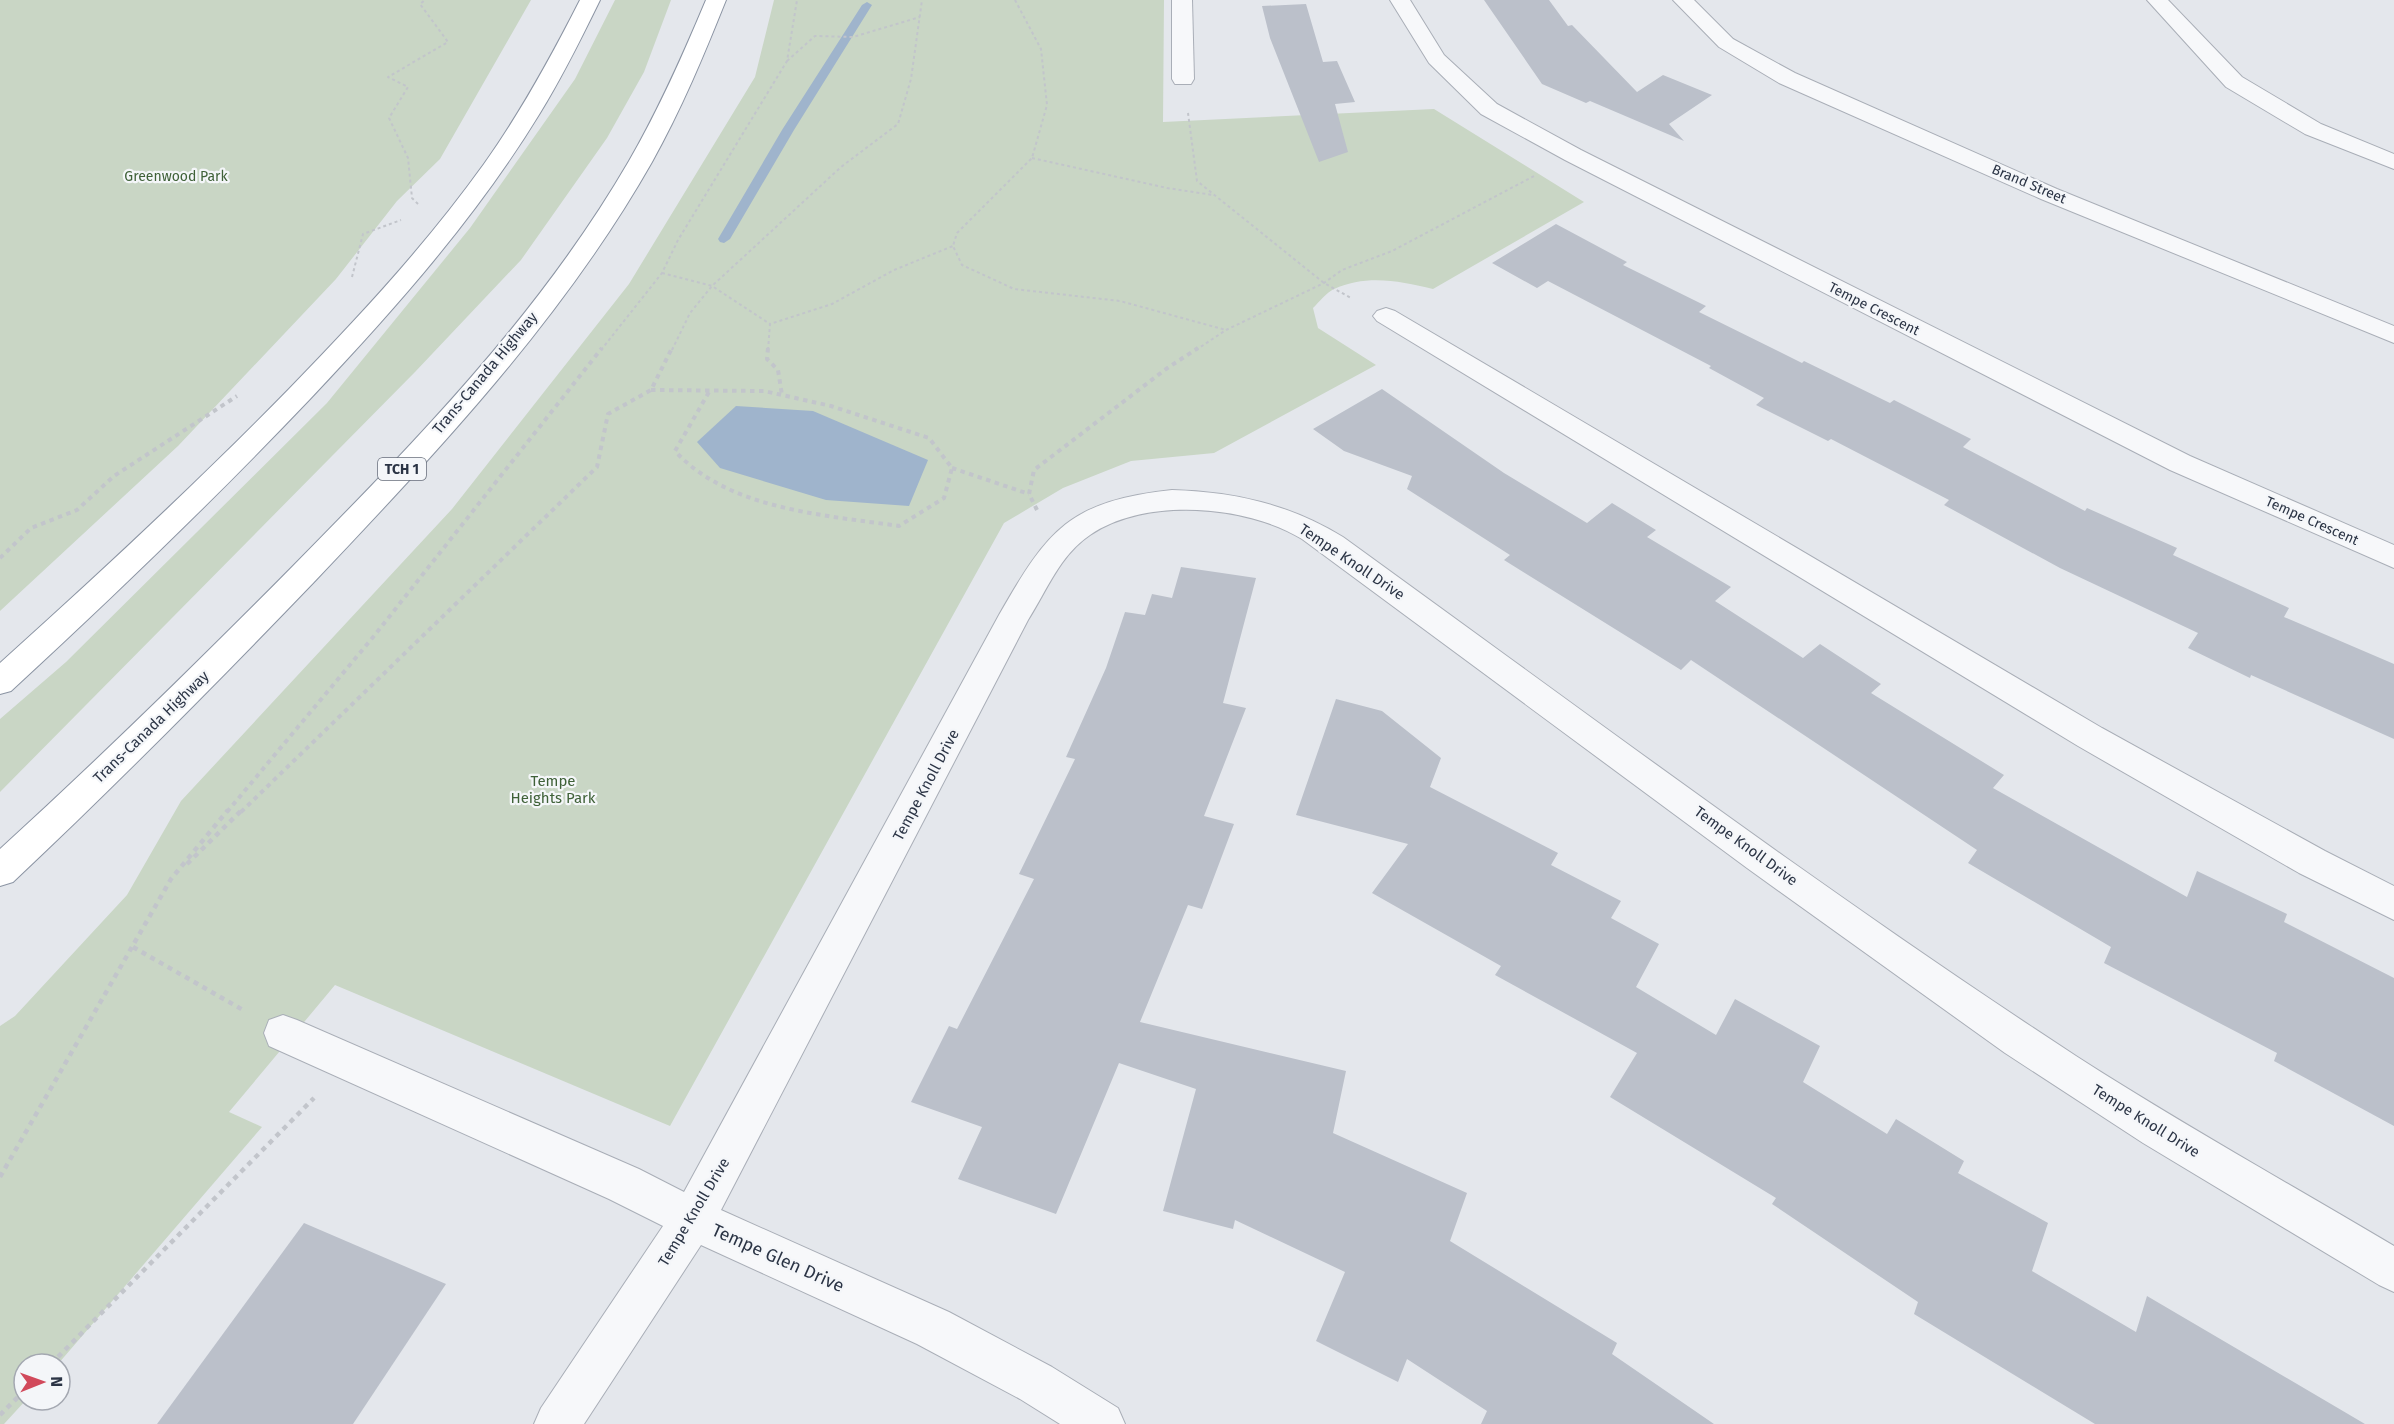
<svg xmlns="http://www.w3.org/2000/svg" width="2394" height="1424" font-family="'Fira Sans',sans-serif">
<rect width="100%" height="100%" fill="#e4e7ec"/>
<g fill="#c9d6c5">
<path d="M0,0H531L440,159L397,201L336,279L178,446L0,611Z"/>
<path d="M615,0H671L644,72L607,138L521,260L415,372L0,792V719L66,662L327,403L470,228L575,79Z"/>
<path d="M774,0H1164L1163,122L1434,109L1584,202L1433,289C1400,281 1367,274 1334,289C1326,293 1319,302 1313,308L1318,328L1376,365L1214,453L1131,461L1063,488L1004,523L670,1126L335,985L229,1112L262,1127L58,1364H24L26,1400L4,1424H0V1026L15,1016L127,895L181,801L452,509L629,284L755,77Z"/>
</g>
<path fill="#9fb4cc" d="M736,406L813,411L928,460L909,506L826,500L720,468L697,442Z"/>
<g fill="none" stroke-linecap="round" stroke-linejoin="round">
<path fill="#9fb4cc" fill-rule="evenodd" d="M867,2L872,5L794,130L730,239L724,243L720,242L718,239L782,130L862,5Z"/>
</g>
<g fill="#bbc0ca">
<path d="M1484,0H1549L1568,26L1572,25L1637,92L1663,75L1712,95L1669,124L1684,141L1590,101L1586,103L1542,84Z"/>
<path d="M1306,4L1323,62L1337,61L1355,102L1335,104L1348,152L1319,162L1270,38L1262,6Z"/>
<path d="M1556,224L1627,262L1623,265L1706,306L1699,312L1802,363L1804,361L1890,403L1894,400L1971,439L1963,447L2085,511L2087,508L2177,548L2173,555L2289,608L2284,617L2394,664V739L2251,675L2250,678L2188,648L2198,633L2060,568L1944,505L1949,500L1831,439L1828,441L1756,405L1764,398L1709,368L1711,366L1548,281L1537,288L1492,263Z"/>
<path d="M1382,389L1504,473L1587,523L1612,503L1656,530L1647,537L1731,587L1715,601L1803,658L1820,644L1881,684L1871,693L2004,775L1993,788L2187,897L2197,871L2287,914L2284,922L2394,978V1126L2274,1061L2277,1053L2104,963L2111,947L1968,863L1977,850L1691,660L1681,670L1504,560L1510,555L1407,489L1412,476L1344,451L1313,429Z"/>
<path d="M1181,567L1256,578L1223,703L1246,708L1204,816L1234,824L1202,909L1188,905L1140,1022L1346,1071L1333,1133L1467,1193L1450,1241L1617,1343L1612,1354L1714,1424H1481L1487,1411L1407,1359L1398,1382L1316,1341L1345,1272L1235,1220L1233,1229L1163,1211L1196,1089L1119,1063L1056,1214L958,1179L982,1127L911,1102L949,1026L957,1029L1034,879L1019,874L1075,759L1066,757L1106,668L1125,612L1145,615L1152,594L1172,598Z"/>
<path d="M1336,699L1382,711L1441,758L1430,787L1558,853L1551,865L1621,901L1611,918L1659,944L1636,987L1716,1035L1735,999L1820,1046L1803,1082L1887,1134L1896,1119L1964,1161L1958,1173L2048,1223L2032,1271L2136,1332L2147,1296L2365,1424H2095L1914,1314L1918,1302L1772,1204L1776,1198L1610,1097L1637,1053L1495,975L1501,966L1372,893L1408,844L1296,815Z"/>
<path d="M304,1223L446,1284L353,1424H157Z"/>
</g>
<g fill="none" stroke-linecap="round" stroke-linejoin="round">
<g stroke="#a9aeb7" stroke-width="2">
<g id="minor">
<path d="M1172,0H1192L1194,79L1191,84H1175L1172,79Z"/>
<path d="M1390,0H1410L1444,55L1497,104L1581,150L2190,456L2394,545V568L2170,470L1565,160L1481,114L1429,63Z"/>
<path d="M1673,0H1694L1733,39L1795,73L2057,189L2394,326V343L2041,199L1779,83L1719,47Z"/>
<path d="M2147,0H2168L2242,77L2321,124L2394,154V169L2305,134L2226,87Z"/>
<path d="M1386,308L1395,311L2102,728L2325,851L2394,886V920L2299,873L2078,746L1377,321L1373,316L1377,311Z"/>
<path d="M1172,490C1235,492 1289,504 1343,537C1585,712 1825,892 2076,1056C2180,1123 2288,1183 2394,1246V1292L2379,1285L2143,1143L2005,1053L1747,868L1302,539C1247,505 1145,497 1090,535C1060,555 1047,590 1028,620L721,1210L949,1312L1052,1367L1118,1408L1125,1424H1060L1020,1399L917,1344L701,1245L584,1424H534L541,1408L663,1226L609,1199L269,1046L264,1033L269,1020L283,1015L297,1020L639,1169L684,1192L999,615C1048,529 1070,501 1172,490Z"/>
</g>
</g>
<g stroke="#8b94a3" stroke-width="2">
<g id="highway">
<path d="M580,0H600C581,39 562,77 540,113C476,218 394,310 310,399C214,500 114,596 11,691L0,694V663C99,574 196,484 289,389C358,318 426,245 484,164C521,112 551,57 580,0Z"/>
<path d="M706,0H726C704,55 681,110 652,162C563,319 437,452 314,582C216,684 116,785 13,882L0,886V849C101,757 198,662 294,565C416,441 541,313 629,161C659,109 683,55 706,0Z"/>
</g>
</g>
<g stroke="#c2c5cb" stroke-width="2" stroke-dasharray="3 3" stroke-linecap="butt">
<path d="M1015,0L1041,49L1047,105L1032,158L957,233L953,246L962,265L1014,289L1120,301L1226,330"/>
<path d="M787,61L815,36L853,37L920,17"/>
<path d="M1188,113L1197,181L1324,283L1351,298"/>
<path d="M1032,158L1167,188L1213,195"/>
<path d="M418,204L412,198L408,158L389,118L408,87L388,77L448,42L420,4L425,0"/>
<path d="M662,273L712,286L770,324"/>
<path d="M352,277L363,234L401,220"/>
<path d="M601,350L662,273L678,240L787,61L797,0"/>
<path d="M672,350L690,313L712,286L841,167L898,124L911,79L922,0"/>
<path d="M768,350L770,324L832,304L894,270L953,246"/>
<path d="M1196,350L1226,330L1324,283L1342,270L1392,251L1534,176"/>
</g>
<g stroke="#c2c5cb" stroke-width="4" stroke-dasharray="4.5 4.5" stroke-linecap="butt">
<path d="M768,348L767,359L778,370L782,395"/>
<path d="M651,390L764,391L831,406L929,438L952,468L944,498L899,526C825,515 729,510 675,451L709,392"/>
<path d="M952,468L1029,494"/>
<path d="M1037,510L1029,494L1034,470L1166,369L1198,348"/>
<path d="M0,558L31,528L77,510L114,476L237,396"/>
<path d="M227,812L374,636L602,348"/>
<path d="M241,812L597,467L608,414L651,390L672,348"/>
</g>
<g stroke="#c2c5cb" stroke-width="4.5" stroke-dasharray="5 5" stroke-linecap="butt">
<path d="M187,864L242,810"/>
<path d="M133,947L243,1010"/>
<path d="M0,1177L171,879L228,810"/>
<path d="M51,1364L314,1098"/>
<path d="M0,1415L24,1391"/>
</g>
<use href="#minor" fill="#f7f8fa" fill-rule="evenodd"/>
<use href="#highway" fill="#fff" fill-rule="evenodd"/>
</g>
<g text-anchor="middle" dominant-baseline="central" stroke-width="4.5" stroke-linejoin="round" paint-order="stroke">
<g font-size="14" fill="#3f6138" stroke="#f4f6f9">
<text x="176" y="176">Greenwood Park</text>
</g>
<g font-size="14" fill="#2b3445" stroke="#f4f6f9">
<text transform="translate(2029 184) rotate(23)">Brand Street</text>
<text transform="translate(1874 309) rotate(27)">Tempe Crescent</text>
<text transform="translate(2312 521) rotate(24)">Tempe Crescent</text>
</g>
<rect fill="#f4f6f9" stroke="#676e7b" stroke-width="1.5" x="378" y="458" width="48" height="22" rx="4.5"/>
<g font-size="14" font-weight="bold" fill="#2b3445">
<text x="402" y="469">TCH 1</text>
</g>
<g font-size="15" fill="#2b3445" stroke="#f4f6f9">
<text transform="translate(485 373) rotate(-50)">Trans-Canada Highway</text>
<text transform="translate(1352 562) rotate(34)">Tempe Knoll Drive</text>
<text transform="translate(151 727) rotate(-44)">Trans-Canada Highway</text>
<text transform="translate(926 785) rotate(-62)">Tempe Knoll Drive</text>
<text transform="translate(1746 846) rotate(36)">Tempe Knoll Drive</text>
<text transform="translate(2146 1121) rotate(32)">Tempe Knoll Drive</text>
<text transform="translate(694 1212) rotate(-59)">Tempe Knoll Drive</text>
</g>
<g font-size="15" fill="#3f6138" stroke="#f4f6f9">
<text x="553" y="781">Tempe<tspan x="553" dy="17">Heights Park</tspan></text>
</g>
<g font-size="18" fill="#2b3445" stroke="#f4f6f9">
<text transform="translate(778 1258) rotate(24)">Tempe Glen Drive</text>
</g>
</g>
<g transform="translate(42 1382) rotate(89)"><circle r="28" fill="#f4f6f9" stroke="#a4a8b1" stroke-width="1.5"/>
<path d="M0-4.5L10 22L0 15L-10 22Z" fill="#d1495b"/>
<text y="-9" font-size="16" font-weight="bold" text-anchor="middle" fill="#2b3445">N</text>
</g>
</svg>
